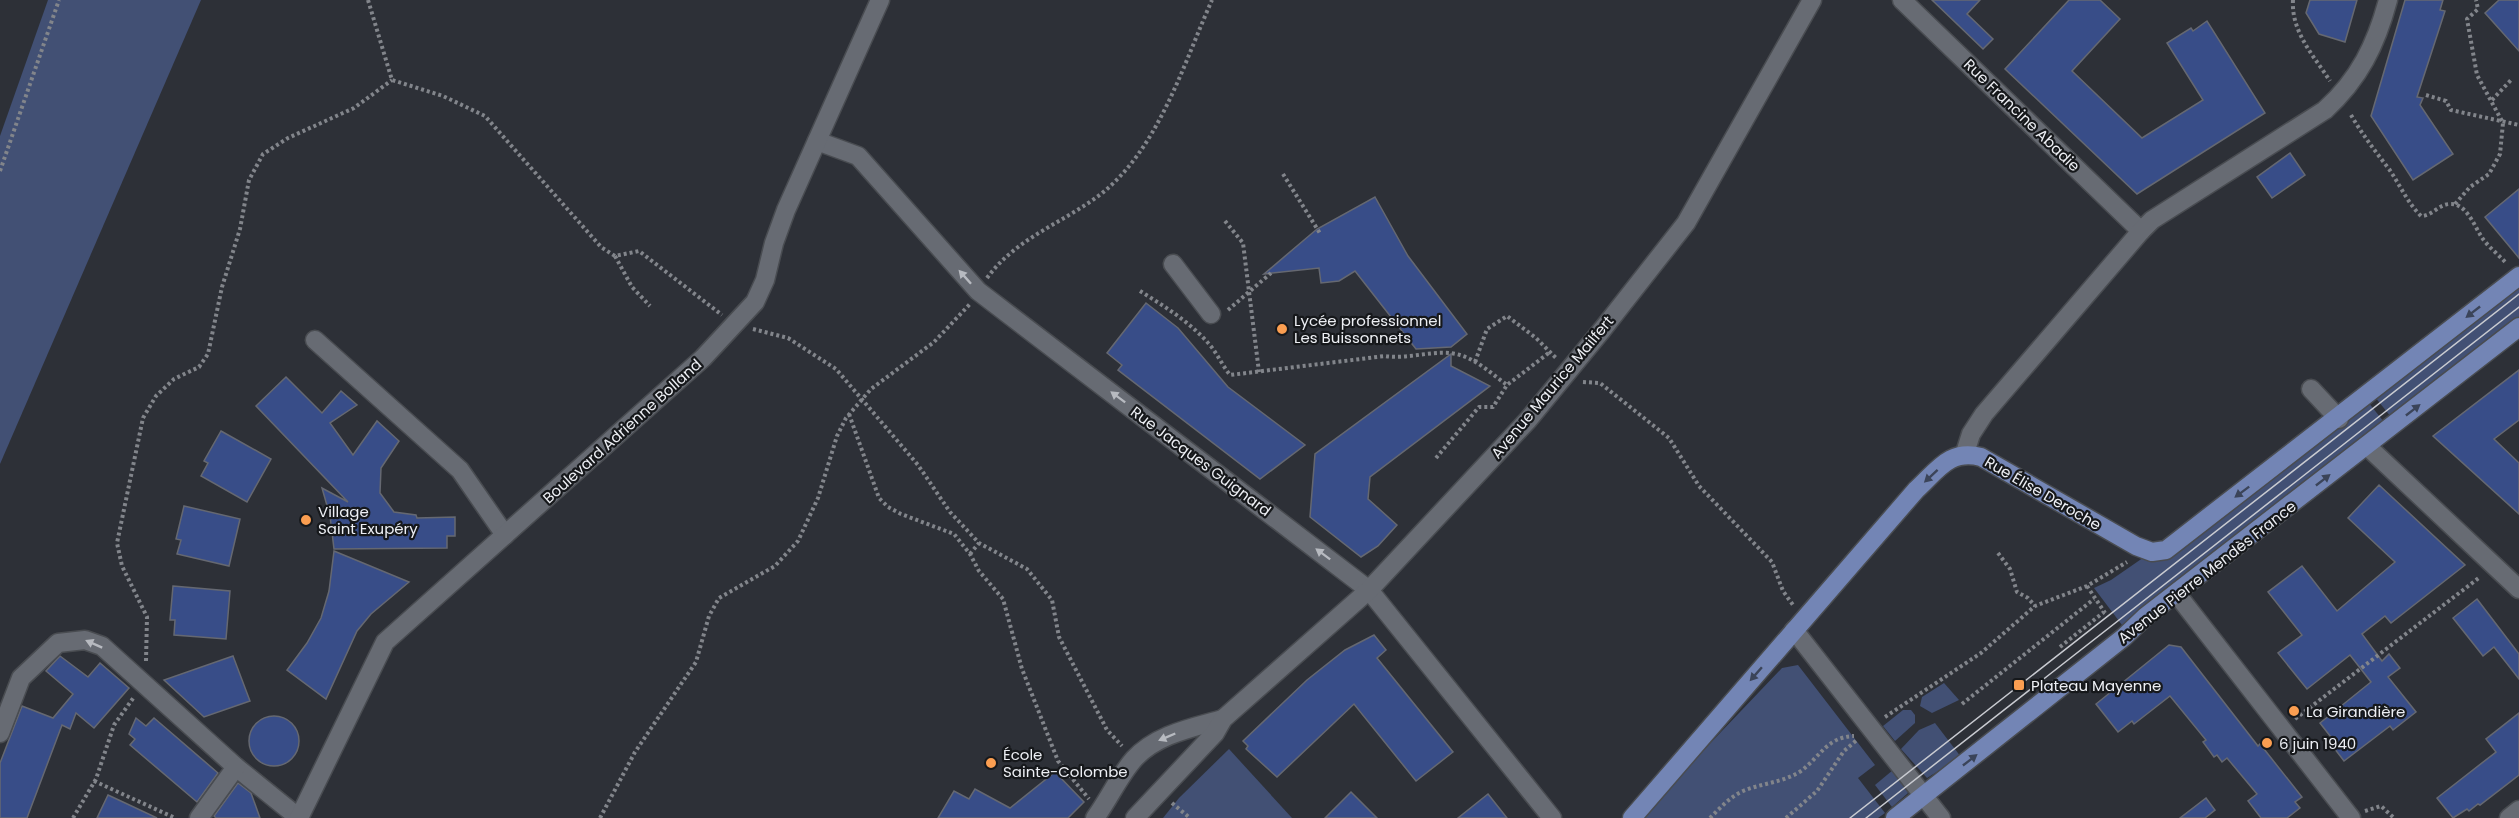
<svg xmlns="http://www.w3.org/2000/svg" width="2519" height="818" font-family="Poppins,sans-serif">
<rect width="100%" height="100%" fill="#2d3037"/>
<g fill="#425074">
<path d="M48,0H201L0,464V136Z"/>
<path d="M2519,284V317L2391,417L2375,397Z"/>
<path d="M2368,402L2384,422L2125,629L2094,588L2111,580Z"/>
<path d="M1798,665L1875,765L1858,778L1885,813L1878,818H1639L1782,668Z"/>
<path d="M1944,683L1959,700L1932,713L1920,706L1922,697Z"/>
<path d="M1903,710H1911L1915,715V723L1895,741L1883,726Z"/>
<path d="M1935,723L1961,757L1927,778L1901,749L1919,730Z"/>
<path d="M1229,749L1292,818H1163L1179,798Z"/>
<path d="M1893,770L1908,793L1892,807L1875,785Z"/>
</g>
<g fill="#384d88" stroke="#656871" stroke-width="1.5">
<path d="M1932,0H1980L1967,14L1993,39L1983,49Z"/>
<path d="M2069,0H2100L2120,19L2072,71L2142,138L2203,100L2167,43L2191,28L2193,31L2207,21L2265,113L2137,194L2005,69Z"/>
<path d="M2310,0H2357L2345,42L2319,34L2306,13Z"/>
<path d="M2405,0H2443L2440,10L2445,11L2417,97L2423,98L2420,105L2453,154L2413,180L2371,116Z"/>
<path d="M2499,0H2519V51L2485,13Z"/>
<path d="M2290,153L2305,175L2272,198L2257,177Z"/>
<path d="M2519,189V258L2485,217Z"/>
<path d="M1375,197L1408,256L1467,334L1451,347L1416,349L1355,271L1339,281L1321,283L1319,268L1264,274L1317,229Z"/>
<path d="M1146,303L1178,328L1228,387L1305,445L1260,479L1118,370L1122,365L1107,353Z"/>
<path d="M1451,354V366L1490,386L1370,477L1368,499L1397,525L1378,546L1361,557L1310,517L1315,454Z"/>
<path d="M2519,370V420L2494,439L2519,463V514L2433,436Z"/>
<path d="M286,377L322,413L341,391L357,405L330,423L353,455L377,421L399,441L381,468L380,493L394,512L416,515L417,518L455,517V536H447V548L334,549L330,516L322,488L348,502L256,406Z"/>
<path d="M221,431L271,459L247,502L201,476L208,463L204,461Z"/>
<path d="M2379,485L2465,565L2391,623L2385,616L2362,634L2382,661L2389,654L2400,668L2388,677L2416,712L2393,730L2390,726L2344,761L2331,744L2334,741L2320,723L2371,682L2350,655L2307,689L2278,653L2302,635L2268,592L2302,566L2337,611L2395,562L2348,518Z"/>
<path d="M184,506L240,519L229,566L177,554L181,540L176,539Z"/>
<path d="M334,551L409,582L371,614L357,631L326,699L287,670L307,643L321,618L329,591Z"/>
<path d="M173,586L230,591L226,639L174,635L175,620H170Z"/>
<path d="M2477,599L2519,654V679L2494,647L2483,656L2453,618Z"/>
<path d="M1374,635L1386,650L1377,658L1453,752L1416,781L1354,704L1277,777L1246,749L1248,746L1243,741L1307,680L1345,650Z"/>
<path d="M2169,645L2181,647L2258,746L2260,744L2302,797L2295,802L2300,808L2287,818H2261L2248,801L2257,794L2227,758L2222,762L2217,755L2214,757L2203,742L2206,740L2170,696L2134,724L2132,721L2118,732L2096,704Z"/>
<path d="M60,656L88,677L100,663L129,688L94,728L76,713L70,729L62,725L27,818H0V763L22,706L53,718L73,694L46,671Z"/>
<path d="M233,656L250,701L204,717L164,680Z"/>
<path d="M2519,713V775L2480,805L2478,804L2469,811L2467,809L2453,818L2437,798L2496,752L2486,739Z"/>
<circle cx="274" cy="741" r="25"/>
<path d="M136,718L146,726L154,718L218,773L197,802L130,745L135,739L129,734Z"/>
<path d="M1055,772L1084,802L1068,818H938L954,791L969,799L975,789L1010,808Z"/>
<path d="M238,783L251,793L260,818H216L214,816Z"/>
<path d="M1351,792L1377,818H1325Z"/>
<path d="M1488,794L1507,818H1458Z"/>
<path d="M108,795L123,802L157,818H97Z"/>
<path d="M2206,798L2215,810L2205,818H2180Z"/>
</g>
<g fill="none" stroke-linecap="round" stroke-linejoin="round">
<g stroke="#494c51" stroke-width="21">
<g id="minor">
<path d="M1902,0L2141,231"/>
<path d="M817,141L858,156L978,291L1369,590L1552,818"/>
<path d="M1173,264L1211,314"/>
<path d="M315,340L460,470L505,535"/>
<path d="M2311,389L2339,419"/>
<path d="M2367,446L2519,589"/>
<path d="M1965,453L1971,434L1984,414L2141,231L2152,220L2325,110C2359,79 2376,45 2388,0"/>
<path d="M2176,593L2351,818"/>
<path d="M1794,630L1941,818"/>
<path d="M0,733L21,678L58,643L85,640L102,646L236,767L299,818"/>
<path d="M199,818L236,767"/>
<path d="M299,818L385,642L703,358L755,302L765,280L774,243L786,210L880,0"/>
<path d="M1095,818C1109,799 1119,776 1134,759C1157,734 1192,728 1223,719"/>
<path d="M1135,818L1215,733L1223,719L1369,590L1528,420L1602,330L1686,223L1812,0"/>
<path d="M2509,818L2519,810"/>
</g>
</g>
<g stroke="#494c51" stroke-width="21">
<g id="major">
<path d="M1632,818L1916,490C1938,470 1949,449 1981,457L2136,546L2152,552L2166,550L2519,276"/>
<path d="M1895,818L2124,637L2146,616L2519,327"/>
</g>
</g>
<g stroke="#82858b" stroke-width="4" stroke-dasharray="3 3" stroke-linecap="butt">
<path d="M368,0L392,80L443,96L485,116L601,247L615,256L639,251L722,315"/>
<path d="M2293,0C2291,32 2314,56 2330,81"/>
<path d="M2426,95L2446,101L2451,110L2519,125"/>
<path d="M2492,100L2511,80"/>
<path d="M2351,115C2362,134 2375,151 2389,169C2400,185 2407,202 2421,216C2432,216 2439,204 2450,204C2466,203 2474,225 2481,236C2487,246 2498,254 2506,263"/>
<path d="M0,171L59,0"/>
<path d="M1283,174L1321,235"/>
<path d="M2455,204L2470,187L2489,174L2500,154L2503,123L2477,75L2467,19L2478,9L2476,0"/>
<path d="M1225,221L1243,243L1259,372"/>
<path d="M615,256L632,287L650,306"/>
<path d="M987,278C1016,238 1063,223 1101,194C1159,148 1183,65 1212,0"/>
<path d="M1140,291C1164,306 1190,322 1209,344C1217,353 1222,365 1230,375L1385,356C1409,360 1437,348 1460,355C1477,360 1492,374 1507,385"/>
<path d="M1228,310L1271,273"/>
<path d="M753,329L788,338L836,369L918,465L950,512L979,543L1027,569L1052,600L1059,637L1107,730L1122,746"/>
<path d="M1475,362L1487,329L1507,316L1536,338L1557,359"/>
<path d="M1583,382L1600,383L1669,438L1699,486L1772,562L1783,591L1793,605"/>
<path d="M849,414L879,498L888,507L901,514L954,534L970,554L979,571L1003,599L1022,669L1058,761L1089,799"/>
<path d="M1436,458L1479,407H1493L1507,385L1550,352"/>
<path d="M1998,553L2010,569L2017,592L2028,598L2035,606"/>
<path d="M970,554L979,543"/>
<path d="M2087,586L2105,613"/>
<path d="M2060,647L2104,612"/>
<path d="M146,661L147,617L122,566L117,543L143,418L156,396L174,379L199,367L208,354L222,287L240,229L249,180L263,154L288,138L354,108L392,80"/>
<path d="M1962,704L2094,599"/>
<path d="M1885,717L1981,653L2035,606L2087,586L2127,562"/>
<path d="M2295,719L2480,577"/>
<path d="M94,781L175,818"/>
<path d="M1172,803L1190,818"/>
<path d="M2365,811L2381,806L2394,818"/>
<path d="M73,818L96,779L114,725L134,697"/>
<path d="M600,818L635,752L696,662L709,616L719,598L775,566L798,541L818,498L837,436L846,418L871,389L934,342L970,304"/>
<path d="M1710,818C1720,808 1730,797 1743,791C1762,783 1782,783 1801,771C1821,756 1827,737 1854,736"/>
<path d="M1786,818L1817,791L1844,751L1858,739"/>
</g>
<use href="#minor" stroke="#676b73" stroke-width="18"/>
<use href="#major" stroke="#7385b5" stroke-width="18"/>
<g stroke="#c9cbd1" stroke-width="1.5">
<path d="M1850,818L2519,294"/>
<path d="M1866,818L2519,307"/>
</g>
</g>
<defs><path id="oneway-solid" d="M-6-.8H1V-3.2L6.5 0L1 3.2V.8H-6Z" transform="scale(1.5)"/></defs>
<g fill="#b7bac0">
<use href="#oneway-solid" transform="translate(965 277) rotate(-132)"/>
<use href="#oneway-solid" transform="translate(1118 397) rotate(-143)"/>
<use href="#oneway-solid" transform="translate(1323 554) rotate(-143)"/>
<use href="#oneway-solid" transform="translate(94 644) rotate(-156)"/>
<use href="#oneway-solid" transform="translate(1167 737) rotate(157)"/>
</g>
<g fill="#3b4459">
<use href="#oneway-solid" transform="translate(2473 312) rotate(142)"/>
<use href="#oneway-solid" transform="translate(2413 410) rotate(-38)"/>
<use href="#oneway-solid" transform="translate(1931 476) rotate(137)"/>
<use href="#oneway-solid" transform="translate(2323 480) rotate(-38)"/>
<use href="#oneway-solid" transform="translate(2242 492) rotate(143)"/>
<use href="#oneway-solid" transform="translate(1756 674) rotate(131)"/>
<use href="#oneway-solid" transform="translate(1970 760) rotate(-38)"/>
</g>
<g fill="#fb9e51" stroke="#16181b" stroke-width="2">
<circle cx="1282" cy="329" r="6"/>
<circle cx="306" cy="520" r="6"/>
<rect x="2013" y="679" width="12" height="12" rx="3"/>
<circle cx="2294" cy="711" r="6"/>
<circle cx="2267" cy="743" r="6"/>
<circle cx="991" cy="763" r="6"/>
</g>
<g text-anchor="middle" dominant-baseline="central" stroke-width="4.5" stroke-linejoin="round" paint-order="stroke">
<g font-size="15" fill="#edeff4" stroke="#16181b">
<text transform="translate(2022 115) rotate(44)">Rue Francine Abadie</text>
<text transform="translate(1552 387) rotate(-50)">Avenue Maurice Mailfert</text>
<text transform="translate(622 431) rotate(-42)">Boulevard Adrienne Bolland</text>
<text transform="translate(1201 461) rotate(37)">Rue Jacques Guignard</text>
<text transform="translate(2043 493) rotate(30)">Rue Élise Deroche</text>
<text transform="translate(2207 572) rotate(-38)">Avenue Pierre Mendès France</text>
</g>
<g font-size="15" fill="#edeff4" stroke="#16181b" text-anchor="start">
<text x="1294" y="320">Lycée professionnel<tspan x="1294" dy="17">Les Buissonnets</tspan></text>
<text x="318" y="511">Village<tspan x="318" dy="17">Saint Exupéry</tspan></text>
<text x="2031" y="685">Plateau Mayenne</text>
<text x="2306" y="711">La Girandière</text>
<text x="2279" y="743">6 juin 1940</text>
<text x="1003" y="754">École<tspan x="1003" dy="17">Sainte-Colombe</tspan></text>
</g>
</g>
</svg>
